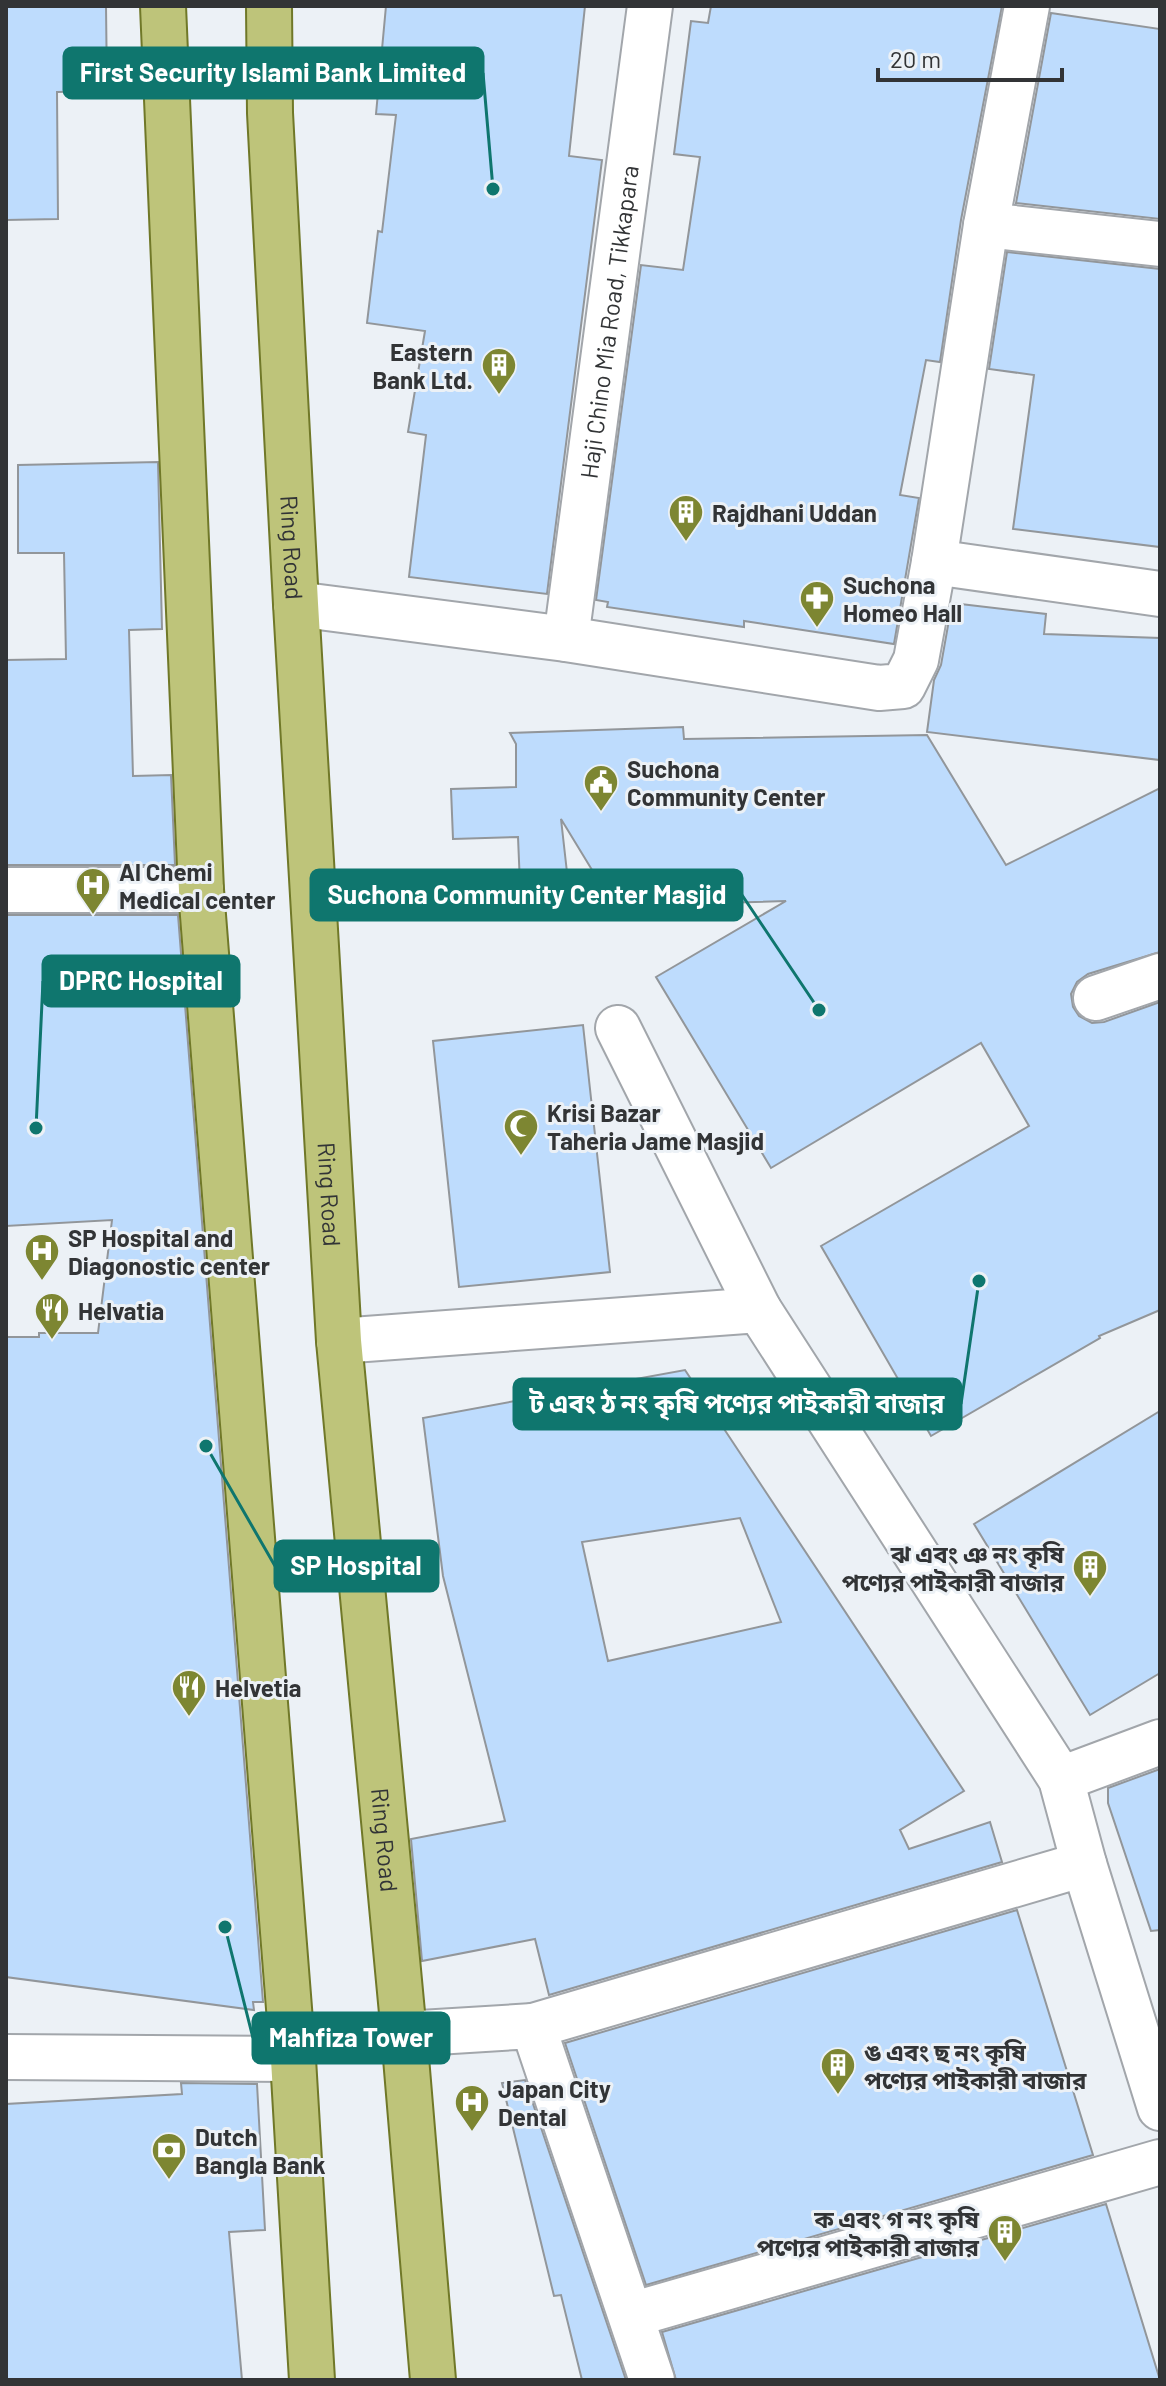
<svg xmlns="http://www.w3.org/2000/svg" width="1166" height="2386" font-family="Barlow,'Noto Sans Bengali',sans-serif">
<rect width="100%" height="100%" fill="#ecf1f6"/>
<g fill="#bedcfd" stroke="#92969a" stroke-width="2" fill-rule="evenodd">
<path d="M6,6H106L107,91L57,92L58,219L6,220Z"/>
<path d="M386,6H585L569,156L602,160L547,594L409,577L426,435L408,432L425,331L367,323L378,231L382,232L396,115L376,114Z"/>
<path d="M711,6H1002L961,220L940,362L926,360L900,495L919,498L894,644L744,621V627L607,607L608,602L596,600L641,265L683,270L700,157L674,154L691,21L708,23Z"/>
<path d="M1051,13L1160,29V219L1016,203Z"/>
<path d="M1007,252L1160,269V547L1013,529L1034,375L989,369Z"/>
<path d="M158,462L162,629L129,630L133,776L171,775L175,865H6V660L66,659L64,553H18V465Z"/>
<path d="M952,603L1046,614L1044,634L1160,638V760L927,732L934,680L941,665Z"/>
<path d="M683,727L684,739L927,735L1006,865L1160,788V952L1088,974L1077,982L1071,994L1073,1007L1079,1016L1092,1023L1104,1022L1160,1002V1310L1099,1336L1100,1338L931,1436L821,1246L1029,1126L981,1043L771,1168L656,977L786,901L614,906L561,819L571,908L521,909L518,837L453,839L451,789L516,787V744L510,733Z"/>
<path d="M6,915H178L263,2002H253L254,2010L6,1977V1337H39V1333H98L112,1220L6,1226Z"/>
<path d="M583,1025L610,1272L459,1287L433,1041Z"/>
<path d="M685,1370L964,1791L900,1830L909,1849L990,1822L1002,1862L549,1995L535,1939L422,1961L411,1839L505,1821L443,1576L423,1418L537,1397L543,1407L570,1391ZM740,1518L781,1622L608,1661L582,1542Z"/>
<path d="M1160,1411V1673L1090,1715L974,1524Z"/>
<path d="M1160,1769V1930L1151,1931L1108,1803V1788Z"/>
<path d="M1017,1910L1093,2155L646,2285L565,2043Z"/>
<path d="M525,2080L626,2380H582L561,2295L554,2296L502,2083Z"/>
<path d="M181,2083L257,2084L265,2230L229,2232L242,2380H6V2104L182,2094Z"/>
<path d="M1106,2204L1160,2380H676L662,2332Z"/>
</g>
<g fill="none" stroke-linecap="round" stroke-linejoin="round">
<g stroke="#a2a6ab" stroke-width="48">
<g id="minor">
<path d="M986,225L1160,244"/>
<path d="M934,562L1160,594"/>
<path d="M296,604L566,639L879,688L903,686L916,660L934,562L986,225L1027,6"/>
<path id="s1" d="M566,639L650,6"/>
<path d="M6,890H201"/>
<path d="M1096,998L1160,976"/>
<path d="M618,1028L759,1310"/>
<path d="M339,1341L759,1310L1061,1779L1084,1864L1160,2108"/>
<path d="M1061,1779L1160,1742"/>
<path d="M533,2026L1084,1864"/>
<path d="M404,2034L533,2026L652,2380"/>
<path d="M6,2057L293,2059"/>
<path d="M631,2315L1160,2162"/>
</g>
</g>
<g stroke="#707828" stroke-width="48">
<g id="major">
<path d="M163,6L201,890L293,2059L312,2380"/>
<path id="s2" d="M269,6L270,113L296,604L339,1341L404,2034L433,2380"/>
</g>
</g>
<use href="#minor" stroke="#fff" stroke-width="44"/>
<use href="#major" stroke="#bec47a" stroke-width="44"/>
</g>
<defs>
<g id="building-pin" transform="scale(1.8)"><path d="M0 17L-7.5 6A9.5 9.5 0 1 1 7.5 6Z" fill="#7d8632" stroke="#ecf1f6"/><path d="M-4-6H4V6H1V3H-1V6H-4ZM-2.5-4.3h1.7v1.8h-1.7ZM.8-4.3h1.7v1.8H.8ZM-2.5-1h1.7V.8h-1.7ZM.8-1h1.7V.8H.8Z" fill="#fff"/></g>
<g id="pharmacy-pin" transform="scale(1.8)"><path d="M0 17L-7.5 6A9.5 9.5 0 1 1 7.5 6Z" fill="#7d8632" stroke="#ecf1f6"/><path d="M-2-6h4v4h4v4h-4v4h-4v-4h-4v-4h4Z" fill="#fff"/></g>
<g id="civic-pin" transform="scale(1.8)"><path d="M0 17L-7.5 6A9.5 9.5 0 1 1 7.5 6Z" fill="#7d8632" stroke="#ecf1f6"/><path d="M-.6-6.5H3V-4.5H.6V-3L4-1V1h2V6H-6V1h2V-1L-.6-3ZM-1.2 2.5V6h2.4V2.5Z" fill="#fff"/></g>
<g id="hospital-pin" transform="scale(1.8)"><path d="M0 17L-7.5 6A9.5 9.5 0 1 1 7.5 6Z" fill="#7d8632" stroke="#ecf1f6"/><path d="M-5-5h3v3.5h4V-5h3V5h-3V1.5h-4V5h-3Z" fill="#fff"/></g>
<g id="mosque-pin" transform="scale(1.8)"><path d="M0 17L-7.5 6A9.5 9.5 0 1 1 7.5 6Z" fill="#7d8632" stroke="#ecf1f6"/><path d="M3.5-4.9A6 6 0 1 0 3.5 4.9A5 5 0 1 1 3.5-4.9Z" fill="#fff"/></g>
<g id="restaurant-pin" transform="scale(1.8)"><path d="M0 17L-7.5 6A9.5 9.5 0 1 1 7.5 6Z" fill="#7d8632" stroke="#ecf1f6"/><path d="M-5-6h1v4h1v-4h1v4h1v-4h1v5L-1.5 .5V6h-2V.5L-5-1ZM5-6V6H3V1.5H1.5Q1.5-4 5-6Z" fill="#fff"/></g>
<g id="bank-pin" transform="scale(1.8)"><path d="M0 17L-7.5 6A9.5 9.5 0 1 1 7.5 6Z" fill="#7d8632" stroke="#ecf1f6"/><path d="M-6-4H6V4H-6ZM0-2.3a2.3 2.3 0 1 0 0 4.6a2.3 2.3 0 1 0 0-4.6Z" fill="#fff"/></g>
</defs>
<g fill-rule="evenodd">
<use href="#building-pin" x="499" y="365"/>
<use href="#building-pin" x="686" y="512"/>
<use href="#pharmacy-pin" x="817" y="598"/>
<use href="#civic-pin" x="601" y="782"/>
<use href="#hospital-pin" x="93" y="885"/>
<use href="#mosque-pin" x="521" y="1126"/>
<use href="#hospital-pin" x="42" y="1251"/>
<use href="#restaurant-pin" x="52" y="1310"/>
<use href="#building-pin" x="1090" y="1567"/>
<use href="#restaurant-pin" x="189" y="1687"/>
<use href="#building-pin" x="838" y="2065"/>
<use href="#hospital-pin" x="472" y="2102"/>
<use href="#bank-pin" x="169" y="2150"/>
<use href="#building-pin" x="1005" y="2232"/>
</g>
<g text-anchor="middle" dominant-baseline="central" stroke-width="6" stroke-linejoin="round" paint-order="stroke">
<g font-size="24" fill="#323436" stroke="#ecf1f6">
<text stroke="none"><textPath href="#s1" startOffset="320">Haji Chino Mia Road, Tikkapara</textPath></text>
<text stroke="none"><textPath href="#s2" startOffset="542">Ring Road</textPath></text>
<text stroke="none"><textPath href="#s2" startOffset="1190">Ring Road</textPath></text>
<text stroke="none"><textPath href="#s2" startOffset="1838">Ring Road</textPath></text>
</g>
<g font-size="24" font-weight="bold" fill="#323436" stroke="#ecf1f6" text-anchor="start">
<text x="473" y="351" text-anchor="end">Eastern<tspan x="473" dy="28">Bank Ltd.</tspan></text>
<text x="712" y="512">Rajdhani Uddan</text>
<text x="843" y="584">Suchona<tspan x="843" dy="28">Homeo Hall</tspan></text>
<text x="627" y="768">Suchona<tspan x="627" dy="28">Community Center</tspan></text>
<text x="119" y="871">Al Chemi<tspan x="119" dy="28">Medical center</tspan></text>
<text x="547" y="1112">Krisi Bazar<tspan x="547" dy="28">Taheria Jame Masjid</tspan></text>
<text x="68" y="1237">SP Hospital and<tspan x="68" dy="28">Diagonostic center</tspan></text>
<text x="78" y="1310">Helvatia</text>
<text x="1064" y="1553" text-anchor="end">ঝ এবং ঞ নং কৃষি<tspan x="1064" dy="28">পণ্যের পাইকারী বাজার</tspan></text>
<text x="215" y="1687">Helvetia</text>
<text x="864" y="2051">ঙ এবং ছ নং কৃষি<tspan x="864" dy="28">পণ্যের পাইকারী বাজার</tspan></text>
<text x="498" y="2088">Japan City<tspan x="498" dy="28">Dental</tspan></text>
<text x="195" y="2136">Dutch<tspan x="195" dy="28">Bangla Bank</tspan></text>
<text x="979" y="2218" text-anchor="end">ক এবং গ নং কৃষি<tspan x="979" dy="28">পণ্যের পাইকারী বাজার</tspan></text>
</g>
</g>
<path fill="none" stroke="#0f766e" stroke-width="3" d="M493 189L483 73M819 1010L742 895M36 1128L43 981M979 1281L961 1404M206 1446L275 1566M225 1927L253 2038"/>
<g fill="#0f766e" stroke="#ecf1f6" stroke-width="3">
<circle cx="493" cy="189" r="8"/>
<circle cx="819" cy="1010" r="8"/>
<circle cx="36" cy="1128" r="8"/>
<circle cx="979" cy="1281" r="8"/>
<circle cx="206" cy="1446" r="8"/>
<circle cx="225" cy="1927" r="8"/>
</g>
<g fill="#0f766e" stroke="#0f766e" stroke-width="3">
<rect x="64" y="48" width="419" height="50" rx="8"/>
<rect x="311" y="870" width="431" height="50" rx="8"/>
<rect x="43" y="956" width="196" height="50" rx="8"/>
<rect x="514" y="1379" width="447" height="50" rx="8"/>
<rect x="275" y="1541" width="163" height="50" rx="8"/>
<rect x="253" y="2013" width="196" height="50" rx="8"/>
</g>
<g font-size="26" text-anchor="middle" font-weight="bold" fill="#fff">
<text x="273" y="82">First Security Islami Bank Limited</text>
<text x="527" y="904">Suchona Community Center Masjid</text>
<text x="141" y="990">DPRC Hospital</text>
<text x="737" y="1413">ট এবং ঠ নং কৃষি পণ্যের পাইকারী বাজার</text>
<text x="356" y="1575">SP Hospital</text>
<text x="351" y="2047">Mahfiza Tower</text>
</g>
<rect width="1166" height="2386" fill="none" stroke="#323436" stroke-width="16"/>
<path d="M878 68v12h184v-12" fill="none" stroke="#323436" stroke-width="4"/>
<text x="890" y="68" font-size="24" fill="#323436" stroke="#ecf1f6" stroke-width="6" paint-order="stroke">20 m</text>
</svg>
